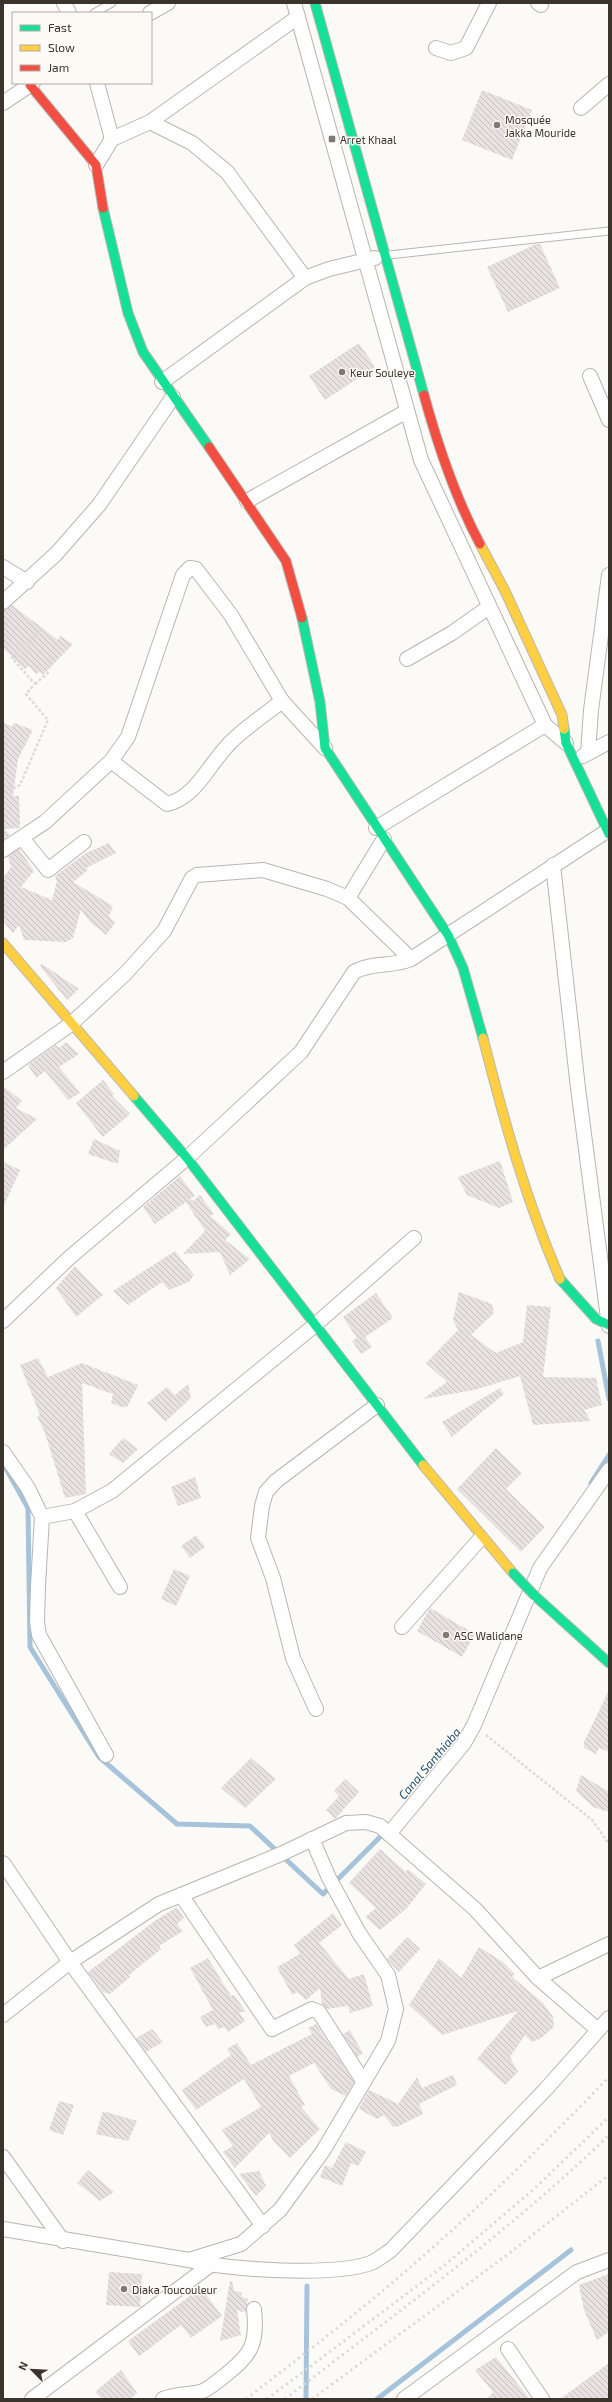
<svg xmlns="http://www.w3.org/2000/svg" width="612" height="2402" font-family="'Exo 2',sans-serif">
<defs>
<pattern id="building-back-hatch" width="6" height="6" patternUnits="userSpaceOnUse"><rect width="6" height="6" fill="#e7e1e1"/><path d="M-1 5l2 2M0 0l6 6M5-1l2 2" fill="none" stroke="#c7c2c1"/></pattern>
</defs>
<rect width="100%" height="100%" fill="#fcfaf7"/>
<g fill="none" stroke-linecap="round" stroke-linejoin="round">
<g stroke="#a5c3da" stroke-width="5">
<path d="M598,1341L609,1399"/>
<path d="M4,1465L28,1508L30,1647L99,1757L177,1824L250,1826L323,1894L386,1831"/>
<path d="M591,1483L609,1455"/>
<path d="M306,2399L307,2286"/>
<path d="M377,2399L571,2250"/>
</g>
</g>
<g fill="url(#building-back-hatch)">
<path d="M482,90L532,110L512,160L462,140Z"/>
<path d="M536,244H540L560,288L508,312L487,267Z"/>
<path d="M359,343L375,367L325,400L309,376Z"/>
<path d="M12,605L58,640L60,636L73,644L43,675L40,672L36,674L29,666L25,669L3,648V610Z"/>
<path d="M3,722L12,727L14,723L33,730L18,759L13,796H19L20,828L5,829L10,835L3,840Z"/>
<path d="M109,843L116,853L86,868L88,870L73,882L113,906L109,916L115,923L106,935L90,922L81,910L73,938L66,942L24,940L19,925L13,933L3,921V878L11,867L8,857L19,849L34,871L21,887L52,900L57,881L55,876L86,853Z"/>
<path d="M42,964L79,989L67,1000L40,966Z"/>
<path d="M66,1042L79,1054L59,1067L80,1093L68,1100L45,1071L36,1078L28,1065L56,1045L59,1048Z"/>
<path d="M103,1080L114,1094L112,1096L130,1114L103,1137L76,1103Z"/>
<path d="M3,1086L22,1101L16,1108L37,1119L3,1150Z"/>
<path d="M94,1139L120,1151L118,1164L88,1154Z"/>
<path d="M500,1161L513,1202L499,1208L467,1195L458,1177Z"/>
<path d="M3,1162L20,1170L3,1208Z"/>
<path d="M180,1176L195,1196L190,1199L193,1201L200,1195L214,1214L210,1216L231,1234L225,1240L250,1259L230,1275L220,1252L183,1254L205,1231L186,1202L155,1224L143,1207Z"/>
<path d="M175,1251L194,1275L189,1282L169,1290L162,1282L128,1305L113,1291Z"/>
<path d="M75,1266L103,1295L76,1317L56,1288Z"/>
<path d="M459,1292L492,1304L494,1313L471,1335L496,1353L523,1342L527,1305L551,1307L543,1377L596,1378L602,1405L584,1410L591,1421L533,1425L520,1376L474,1390L423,1399L447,1382L426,1363L458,1330L453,1320Z"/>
<path d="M376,1293L393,1318L365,1337L372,1347L361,1354L352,1341L357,1338L343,1317Z"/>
<path d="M38,1358L48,1377L82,1363L138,1385L127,1407H122L111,1403L113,1394L82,1383L86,1494L65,1498L45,1433L37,1416L40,1415L20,1365Z"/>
<path d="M188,1384L191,1398L165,1422L147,1403L167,1387L175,1395Z"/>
<path d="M500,1388L504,1394L452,1437L442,1422Z"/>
<path d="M123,1438L138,1449L123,1463L109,1454Z"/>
<path d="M496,1448L522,1473L506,1489L545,1527L521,1552L457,1489Z"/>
<path d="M195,1477L201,1498L178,1506L171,1487Z"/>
<path d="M196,1535L205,1547L190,1558L181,1546Z"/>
<path d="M174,1569L190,1576L176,1606L161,1599Z"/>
<path d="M430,1608L475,1634L462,1657L417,1631Z"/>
<path d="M609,1690V1752L599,1748L596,1754L584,1748V1742Z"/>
<path d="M251,1758L276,1779L245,1808L221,1788Z"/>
<path d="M581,1775L609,1792V1812L593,1807L576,1791Z"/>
<path d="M345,1779L359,1792L335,1819L326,1810L339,1796L334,1791Z"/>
<path d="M380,1849L406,1872L408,1869L426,1884L406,1909L380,1930L365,1917L376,1908L349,1883Z"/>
<path d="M177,1907L184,1918L177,1924L183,1931L159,1946L161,1949L129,1975L130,1977L110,1994L103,1992L88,1972L156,1920Z"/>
<path d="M333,1913L342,1925L319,1943L349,1979L364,1974L373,2006L350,2013L348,2006L327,2009L322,2004L320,1988L306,2000L297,1992L292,1995L277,1967L300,1954L294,1945Z"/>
<path d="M407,1937L420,1949L399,1972L387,1959Z"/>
<path d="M479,1947L503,1962L515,1974L512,1977L543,2003L553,2017L554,2027L541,2038L532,2042L525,2035L510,2057L518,2072L505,2085L477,2059L518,2011L442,2035L409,2005L439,1958L461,1978Z"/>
<path d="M208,1958L231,1996L234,1995L246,2012H239L245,2021L228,2032L224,2027L218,2029L215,2024L206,2027L200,2017L213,2010L190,1968Z"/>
<path d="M316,2024L354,2082L346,2096L331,2089L314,2063L289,2076L305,2105L301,2107L320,2129L290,2158L274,2142L269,2133L235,2168L223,2152L233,2146L222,2130L261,2107L244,2079L196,2110L182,2090L231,2055L227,2049L237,2043L251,2065L312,2034L308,2028Z"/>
<path d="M152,2029L163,2042L146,2052L136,2038Z"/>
<path d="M350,2030L363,2054L357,2056L343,2034Z"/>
<path d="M453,2075L457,2085L419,2104L423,2114L399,2126L393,2127L384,2115L377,2119L359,2109L369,2090L398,2104L417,2077L422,2088Z"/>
<path d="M59,2101L74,2105L63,2135L49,2130Z"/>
<path d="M103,2111L137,2121L128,2141L96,2134Z"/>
<path d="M346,2142L366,2152L358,2166L351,2163L342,2186L320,2177L325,2165L332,2168Z"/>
<path d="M88,2170L114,2192L100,2201L77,2183Z"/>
<path d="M259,2171L266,2186L256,2196L239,2174Z"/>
<path d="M109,2272L142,2274L140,2307L106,2305Z"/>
<path d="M609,2274V2332L597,2340L584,2310L579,2285Z"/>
<path d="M230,2281H232L234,2291L241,2292L242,2297L248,2299L247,2304L246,2313L237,2310L241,2335L220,2341Z"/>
<path d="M201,2288L222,2316L191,2338L181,2325L139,2356L128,2341Z"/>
<path d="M496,2357L530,2399H487L493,2392L475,2370Z"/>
<path d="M609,2363V2399H560Z"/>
<path d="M121,2370L137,2393L131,2399H102L95,2392Z"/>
</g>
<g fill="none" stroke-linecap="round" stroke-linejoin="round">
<g stroke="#b9b6b1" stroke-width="9">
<g id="lane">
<path d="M94,13L112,3"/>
<path d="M389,255L609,231"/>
</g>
</g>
<g stroke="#b9b6b1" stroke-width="16">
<g id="street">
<path d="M64,3L69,13"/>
<path d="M294,3L421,460L545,725L566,743"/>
<path d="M538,3L541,5"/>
<path d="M150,13L168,3"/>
<path d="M436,48L451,53L466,48L489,3"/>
<path d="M97,83L112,139"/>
<path d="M3,103L33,83"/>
<path d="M581,108L609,84"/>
<path d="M150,122L192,143L227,172L305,278"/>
<path d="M96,165L112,139L150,122L298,17"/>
<path d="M590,376L609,420"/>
<path d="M162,382L305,278L329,269L375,258"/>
<path d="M247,501L407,411"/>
<path d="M3,567L27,582"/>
<path d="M3,602L56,554L99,505L173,397"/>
<path d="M407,659L452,633L489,607"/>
<path d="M588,753L591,710L609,575"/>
<path d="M583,756L609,742"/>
<path d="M111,761L167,804C198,797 211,759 234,739C249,725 266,714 282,701L325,748"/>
<path d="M376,828L545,725"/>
<path d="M22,838L48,870L84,842"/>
<path d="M3,850L45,822L111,761L128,737L183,575L190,568L196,569L231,615L282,701"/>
<path d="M553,865L578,1088L609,1326"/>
<path d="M348,898L384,839"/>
<path d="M3,1072L71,1024L125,974L164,931L192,878L197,875L263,870L327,889L348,898L411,959"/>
<path d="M3,1321L69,1258L187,1158L301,1052L354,972C371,962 393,967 411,959L607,831"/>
<path d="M3,1452L28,1488L42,1517L38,1586L37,1622L39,1635L106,1755"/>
<path d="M75,1511L120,1587"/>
<path d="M42,1517L75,1511L112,1491L315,1325L414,1238"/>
<path d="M402,1627L481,1538"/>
<path d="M316,1709L293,1658L273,1578L258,1538L262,1506L266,1492L276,1481L377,1405"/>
<path d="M389,1834L464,1743L474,1725L540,1568L609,1470"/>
<path d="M3,1863L70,1962L263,2226"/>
<path d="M181,1895L272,2029L312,2009L319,2012L363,2081"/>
<path d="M538,1978L609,1944"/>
<path d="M3,2015L70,1962L159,1904L281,1854L346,1823L366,1822L380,1826L475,1909L538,1978L598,2030"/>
<path d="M3,2157L63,2241"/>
<path d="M3,2229L189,2260C225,2270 339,2277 373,2262C379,2259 385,2254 391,2250L545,2090L609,2018"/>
<path d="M189,2260L241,2244L280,2210L323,2151L388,2041L396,2009L388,1975L359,1933L329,1878L312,1839"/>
<path d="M508,2349L542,2399"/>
<path d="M32,2399L209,2266"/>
<path d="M163,2399C175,2394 187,2395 200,2392C208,2390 216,2382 223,2377C251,2355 258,2345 254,2309"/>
<path d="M404,2399L577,2272L609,2260"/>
</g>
</g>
<g stroke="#b9b6b1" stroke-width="11">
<g id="fast">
<path d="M315,3L424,395"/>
<path d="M103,208L128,313L143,352L209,447"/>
<path d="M302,618L320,702L325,748L448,935L463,968L483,1038"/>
<path d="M564,729L566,743L609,834"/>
<path d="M134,1096L187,1158L423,1465"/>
<path d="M560,1279L596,1319L609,1325"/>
<path d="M535,1596L609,1663"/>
</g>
</g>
<g stroke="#b9b6b1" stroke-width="11">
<g id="slow">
<path d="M480,544L505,591L562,715L564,729"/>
<path d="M3,943L134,1096"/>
<path d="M483,1038C504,1120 526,1201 560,1279"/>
<path d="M423,1465L513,1573"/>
</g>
</g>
<g stroke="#b9b6b1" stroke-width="11">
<g id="jam">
<path d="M30,85L96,165L103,208"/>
<path d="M424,395C438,446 455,497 480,544"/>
<path d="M209,447L286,561L302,618"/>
</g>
</g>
<g stroke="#dddcdb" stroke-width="2.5" stroke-dasharray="3 2" stroke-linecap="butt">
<path d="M35,684L49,672"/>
<path d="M3,787L15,788L20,785L48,720L26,694L35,684L12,658L43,629"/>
<path d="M486,1735L592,1820L609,1844"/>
</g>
<use href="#lane" stroke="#fffefe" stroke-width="7"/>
<use href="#street" stroke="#fffefe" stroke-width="14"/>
<use href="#fast" stroke="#16e098" stroke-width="9"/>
<use href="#slow" stroke="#ffcf43" stroke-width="9"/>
<use href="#jam" stroke="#f24e42" stroke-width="9"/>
<g stroke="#d9d8d7" stroke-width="3" stroke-dasharray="2 4" stroke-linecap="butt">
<path d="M246,2399C287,2367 328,2336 368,2303C453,2233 533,2156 609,2077"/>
<path d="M267,2399L446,2264L534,2189L609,2117"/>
<path d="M285,2399C395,2314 509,2232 609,2135"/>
<path d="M312,2399L507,2255L609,2175"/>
</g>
<g stroke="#b9b6b1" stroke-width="11" stroke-linecap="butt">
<path id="fast-bridge" d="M513,1573L535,1596"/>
</g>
<use href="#fast-bridge" stroke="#16e098" stroke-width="9"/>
</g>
<g fill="#7e7973" stroke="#fdfaf6" stroke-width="1.5">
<circle cx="497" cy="125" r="4"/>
<rect x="328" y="135" width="8" height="8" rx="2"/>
<circle cx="342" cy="372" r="4"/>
<circle cx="446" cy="1635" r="4"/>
<circle cx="124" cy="2289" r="4"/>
</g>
<g text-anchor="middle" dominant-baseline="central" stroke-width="3" stroke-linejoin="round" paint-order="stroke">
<g font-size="11" fill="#3a342c" stroke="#fdfaf6" text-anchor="start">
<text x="505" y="119">Mosquée<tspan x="505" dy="13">Jakka Mouride</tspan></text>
<text x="340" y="139">Arret Khaal</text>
<text x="350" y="372">Keur Souleye</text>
<text x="454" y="1635">ASC Walidane</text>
<text x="132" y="2289">Diaka Toucouleur</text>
</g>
<g font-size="12" font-style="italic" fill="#184b6c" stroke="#fdfaf6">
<text transform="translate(429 1763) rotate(-50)">Canal Santhiaba</text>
</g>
</g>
<rect width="612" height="2402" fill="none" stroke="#3a342c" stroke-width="8"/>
<rect x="12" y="12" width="140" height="72" fill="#fdfaf6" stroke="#afaba5"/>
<rect x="20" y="25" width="20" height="6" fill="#16e098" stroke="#afaba5"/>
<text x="48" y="32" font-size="12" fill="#3a342c">Fast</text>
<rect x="20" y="45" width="20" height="6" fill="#ffcf43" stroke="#afaba5"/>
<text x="48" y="52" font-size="12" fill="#3a342c">Slow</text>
<rect x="20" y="65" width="20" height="6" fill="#f24e42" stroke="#afaba5"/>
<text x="48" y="72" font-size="12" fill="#3a342c">Jam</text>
<g transform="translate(32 2370) rotate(294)" stroke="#fdfaf6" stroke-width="3" paint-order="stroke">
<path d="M0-3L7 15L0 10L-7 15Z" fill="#3a342c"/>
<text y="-6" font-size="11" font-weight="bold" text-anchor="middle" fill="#3a342c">N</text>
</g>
</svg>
